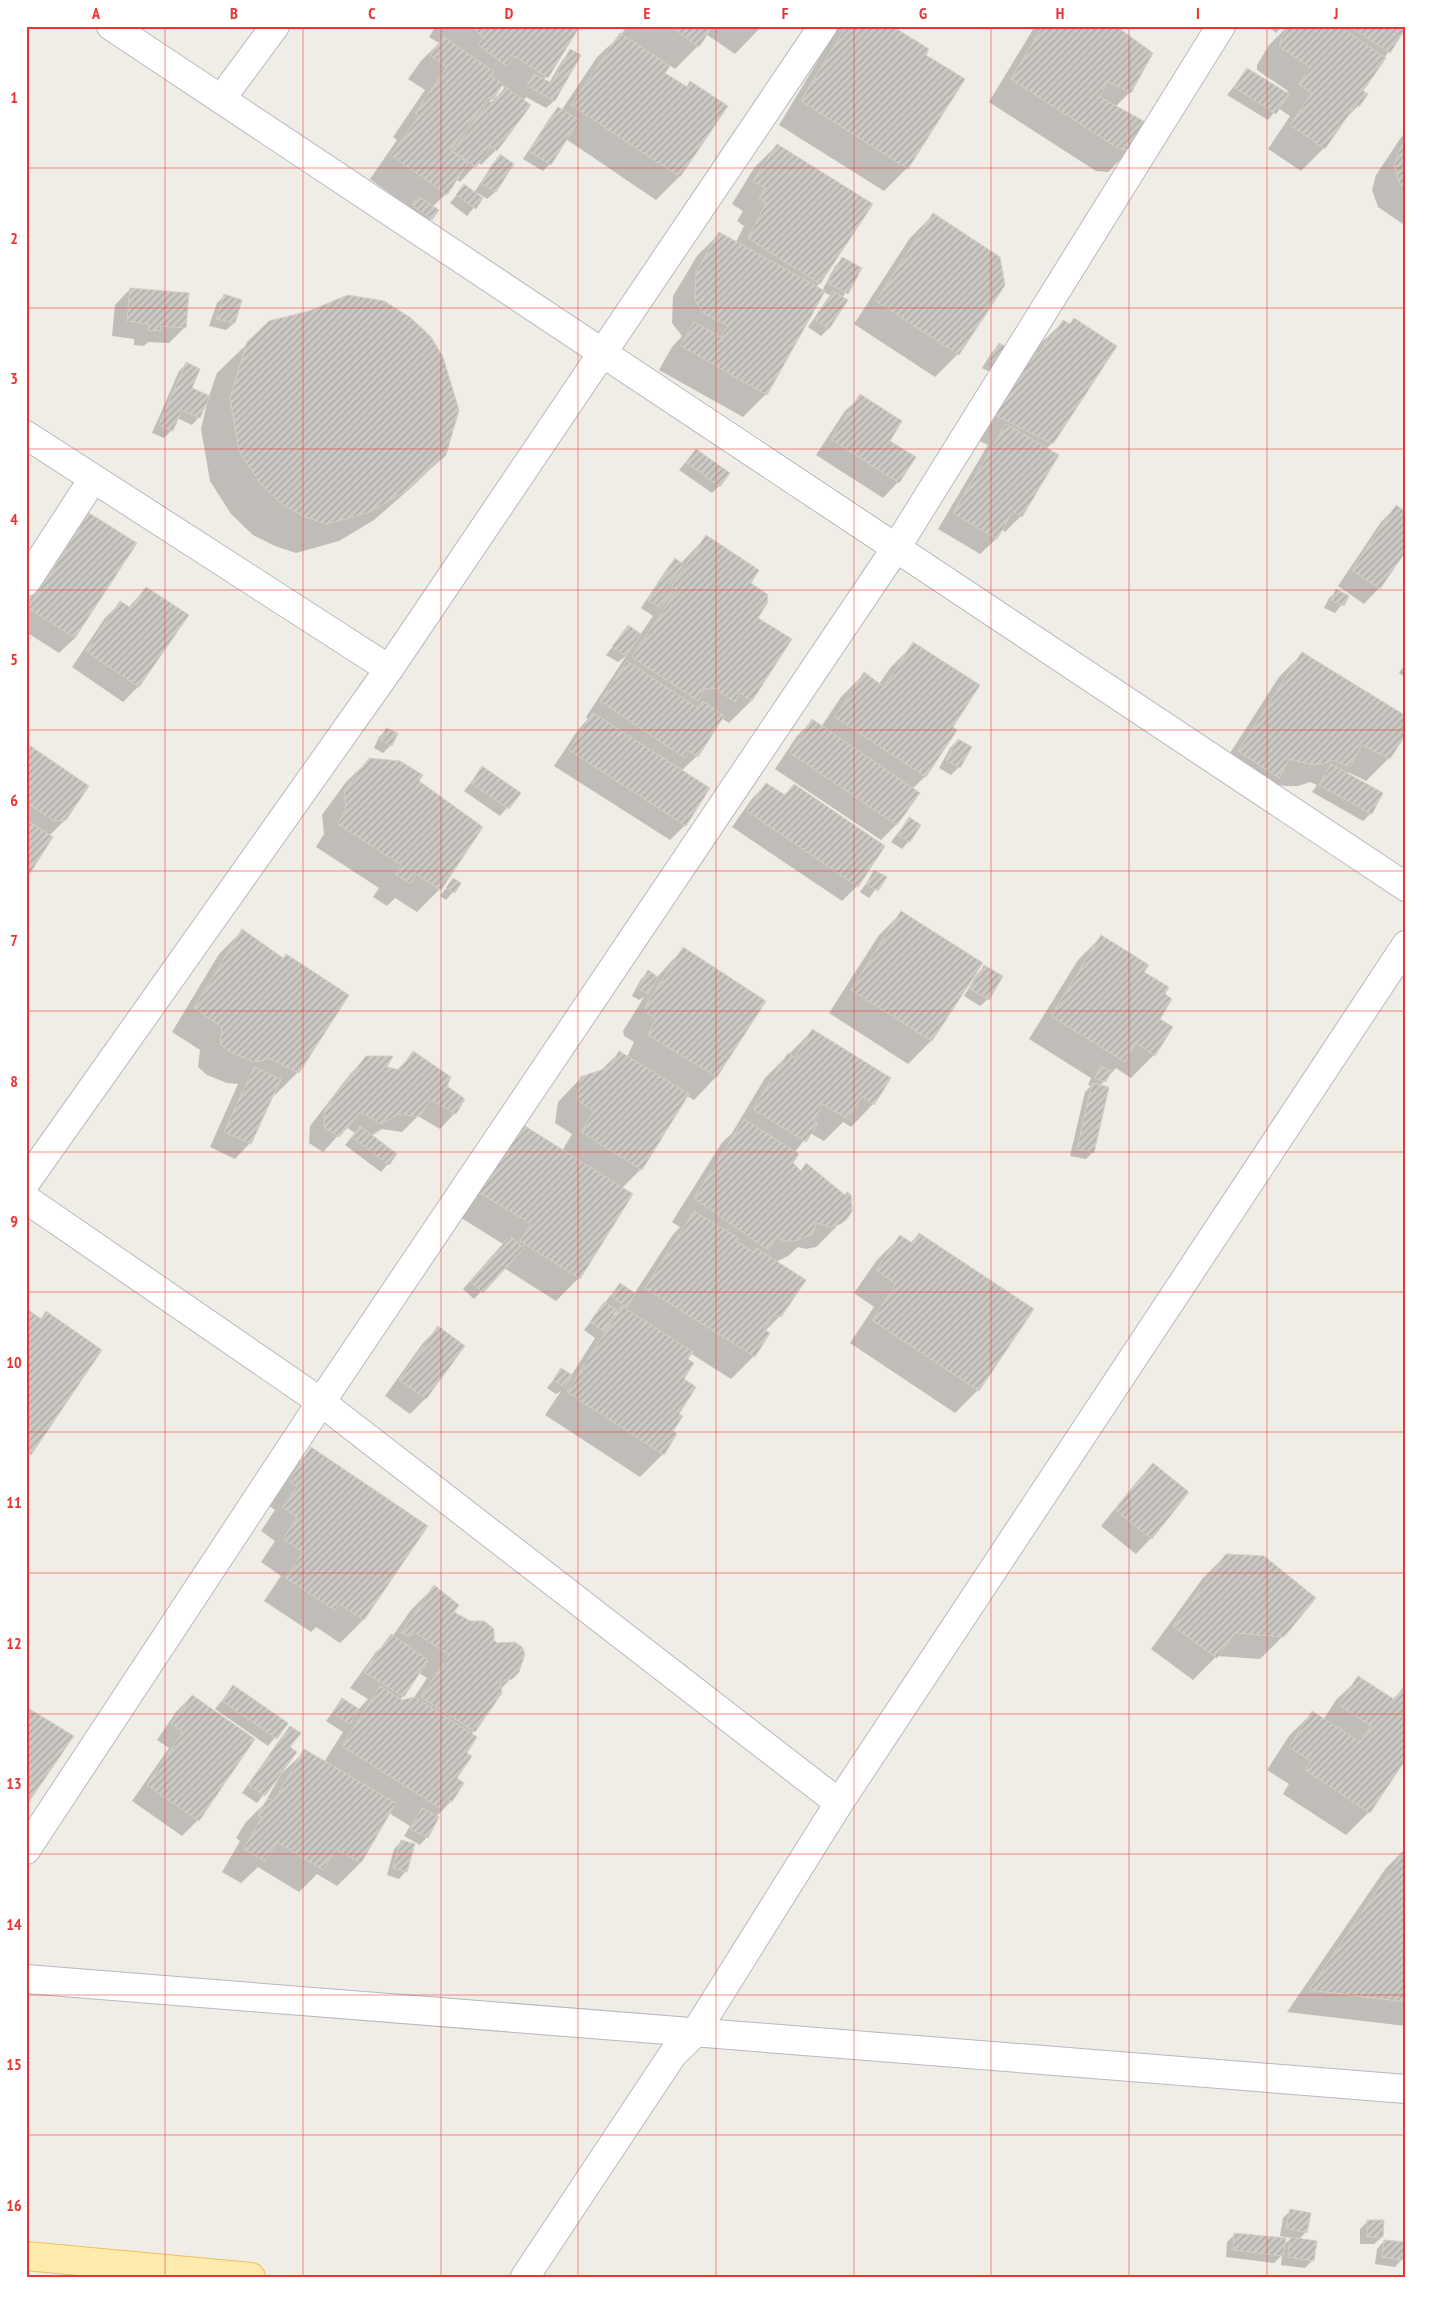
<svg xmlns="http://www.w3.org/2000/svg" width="1432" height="2303" font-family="'PT Sans Narrow',sans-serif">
<defs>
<pattern id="building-hatch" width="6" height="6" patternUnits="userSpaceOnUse" patternTransform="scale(1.25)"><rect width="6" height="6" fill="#ccc8c3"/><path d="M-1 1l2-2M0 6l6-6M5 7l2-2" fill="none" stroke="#a9a6a2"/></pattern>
</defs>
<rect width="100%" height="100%" fill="#f0ede6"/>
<g fill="#0003" fill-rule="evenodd">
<path d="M436,26H579L544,80L549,83L563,59L571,51L579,56L554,101L546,108L526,97L496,150L481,165L478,162L460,182L456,179L446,194L432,207L431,219L424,227L405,213L409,207L370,179L397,140L393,137L425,90L408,79L421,61L439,43L429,37ZM501,85L505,88L491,102L490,101Z"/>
<path d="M627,26H762L735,54L706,34L698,46L675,69L669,65L664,73L685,88L691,83L726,106L679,177L656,200L566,139L550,164L543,171L523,159L551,116L558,108L561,111L597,57L621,35Z"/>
<path d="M839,26H890L924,55L907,168L884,191L779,125Z"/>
<path d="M1035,26H1114L1130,92L1115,107L1131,149L1108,172L1096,171L989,102Z"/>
<path d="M1268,26H1406L1361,92L1358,106L1343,121L1324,148L1301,171L1268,149L1290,116L1278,108L1268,120L1227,95L1247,70L1286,94L1288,91L1257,70V65L1269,45L1286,28L1282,27L1276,33Z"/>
<path d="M1406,130V226L1378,207L1372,190L1376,175Z"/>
<path d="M777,145L819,284L816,287L822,291L835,266L842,259L861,269L842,298L829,328L821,336L808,327L830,295L823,292L766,394L743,417L659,370L672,347L682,336L672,323L673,296L697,256L720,233L736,242L744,226L737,221L743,211L732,204L754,168Z"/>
<path d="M500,156L513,164L495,192L487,199L478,193L477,195L482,198L467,216L450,203L464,186L474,193L493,163Z"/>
<path d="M933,215L958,354L935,377L854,324L910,238Z"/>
<path d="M130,289L187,294L184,328L169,343L148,342L144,346L134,345V339L112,336L115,305Z"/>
<path d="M224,296L240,301L234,323L226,330L209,326L217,303Z"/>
<path d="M1075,319L1052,443L1046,449L1057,456L1021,516L1005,532L1001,529L996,539L980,554L938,529L988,445L973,438L1040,344L1063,322L1069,325Z"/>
<path d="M248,343L445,455L414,485L374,520L339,541L296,553L275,546L253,535L231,514L210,481L201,429L207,403L199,417L192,425L177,418L172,430L164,438L152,433L179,371L186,364L191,389L209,396L217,373Z"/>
<path d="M1000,344L994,374L982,368L992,352Z"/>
<path d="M861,396L888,441L898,482L883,498L816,455L845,411Z"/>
<path d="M696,450L719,486L712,493L679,470Z"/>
<path d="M1396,507L1379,588L1364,604L1338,586L1381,522Z"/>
<path d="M89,515L75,638L59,653L26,632V604L74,530Z"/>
<path d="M706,537L749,583L756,618L752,700L729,723L721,718L697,756L681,771L685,825L670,840L554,766L578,730L588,719L586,717L626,656L618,662L606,655L628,627L640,635L653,616L641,608L668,567L675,559L681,563Z"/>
<path d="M146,588L187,616L138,687L123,702L72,667L105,618L120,603L128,608Z"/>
<path d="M1337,591L1348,597L1335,613L1324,608L1329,598Z"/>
<path d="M914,644L951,727L926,776L912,789L918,793L896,825L881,840L775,769L797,736L812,721L821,727L841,697L864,674L879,684L891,667Z"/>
<path d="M1302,654L1406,731L1389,758L1366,781L1348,772L1347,774L1371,813L1363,821L1312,792L1317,785L1310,782L1298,786H1285L1216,775L1279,677Z"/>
<path d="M1406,663V678L1399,673Z"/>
<path d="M387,729L391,745L383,753L374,748L379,737Z"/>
<path d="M958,740L970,747L959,767L951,775L939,768L950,748Z"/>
<path d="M26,745L65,820L49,836L26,874Z"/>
<path d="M370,759L417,781L481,828L440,889L417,912L395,898L387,906L373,897L379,888L316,847L324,834L322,815L346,782Z"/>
<path d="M482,768L519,793L500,816L464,791Z"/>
<path d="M766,784L783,796L794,785L857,886L842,901L732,827L751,800Z"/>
<path d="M909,818V841L902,849L891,842Z"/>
<path d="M875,871L885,877L869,898L860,892Z"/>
<path d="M453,879L460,884L446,900L440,896Z"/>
<path d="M902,912L981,963L931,1041L908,1064L829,1013L879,935Z"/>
<path d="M242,931L298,1072L275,1095L272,1094L250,1143L235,1159L210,1147L238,1084L227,1083L207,1075L198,1067L200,1050L172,1032L219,954Z"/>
<path d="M1101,937L1142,972L1164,995L1154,1055L1131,1078L1116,1068L1100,1086L1093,1152L1086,1159L1070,1156L1085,1092L1091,1086L1088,1085L1091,1078L1029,1039L1078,960Z"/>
<path d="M683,949L716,1077L694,1100L687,1096L641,1169L622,1188L579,1278L556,1301L504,1268L474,1299L463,1289L503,1244L455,1214L497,1147L562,1151L572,1134L555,1123L558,1102L581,1078L600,1071L620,1052L627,1057L634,1042L624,1036L623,1031L644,997L639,1000L632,996L641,979L648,972L657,977Z"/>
<path d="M985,966L988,999L980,1006L964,996L977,974Z"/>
<path d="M812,1031L873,1104L851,1127L843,1122L824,1141L810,1133L794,1153L791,1163L800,1171L806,1165L840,1223L816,1247L806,1249L798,1247L788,1256L776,1262L780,1316L765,1331L754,1356L731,1379L690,1353L686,1359L682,1379L677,1414L663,1454L640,1477L545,1415L561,1391L556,1394L547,1388L562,1369L571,1376L595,1338L584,1330L613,1292L620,1284L634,1294L672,1236L680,1227L672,1222L721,1144L732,1133L765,1078ZM615,1311L617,1313L611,1319Z"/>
<path d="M414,1053L445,1086L455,1113L440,1129L418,1116L402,1132L382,1129L371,1136L388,1164L381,1172L345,1145L355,1133L346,1127L323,1152L309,1143L310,1126L351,1073L367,1057L385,1068L396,1071Z"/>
<path d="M919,1234L978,1390L955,1413L850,1343L874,1307L854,1293L877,1260L900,1237L910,1243Z"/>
<path d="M438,1328L463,1346L425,1399L410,1414L385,1396L423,1343Z"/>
<path d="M312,1449L427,1526L363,1620L340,1643L316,1627L311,1632L264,1601L281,1576L261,1562L275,1541L261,1531L275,1510L267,1504L289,1472Z"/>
<path d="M1153,1464L1151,1538L1136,1554L1101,1526L1138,1480Z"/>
<path d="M1226,1555L1283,1636L1260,1659L1217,1656L1193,1680L1151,1649L1203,1578Z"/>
<path d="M434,1587L453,1613L492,1641L518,1671L500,1690L471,1735L456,1779L451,1801L436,1817L427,1837L420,1845L404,1836L410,1826L389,1813L360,1863L337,1886L317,1874L299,1892L258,1867L241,1883L222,1872L240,1841L236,1838L246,1822L264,1804L280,1776L279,1775L257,1803L242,1793L283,1735L290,1727L288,1748L280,1775L305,1751L324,1762L343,1732L326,1721L342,1700L358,1710L368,1699L350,1688L376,1652L392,1637L411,1610ZM419,1673L427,1678L413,1699L400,1700Z"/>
<path d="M1359,1678L1392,1700L1403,1689L1369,1812L1346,1835L1283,1794L1289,1784L1267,1770L1289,1736L1312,1713L1323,1720L1336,1700Z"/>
<path d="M233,1687L286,1724L268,1746L215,1709Z"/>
<path d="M192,1696L254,1739L198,1820L182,1836L132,1801L169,1748L157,1740L176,1712Z"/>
<path d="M402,1841L406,1871L399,1879L387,1875L394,1849Z"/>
<path d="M1406,1848V2026L1287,2012L1386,1868Z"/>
<path d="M1290,2211L1306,2232L1299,2239L1313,2260L1305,2268L1281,2265L1282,2255L1274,2263L1226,2257L1227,2242L1235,2234L1283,2246L1291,2238L1280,2236L1283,2218Z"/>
<path d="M1368,2221L1382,2237L1374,2244H1360V2229Z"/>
<path d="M1384,2241L1402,2259L1395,2267L1375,2264L1377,2249Z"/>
</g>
<g fill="url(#building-hatch)" stroke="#d5cfc4">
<path d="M470,26H580L548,78L514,56L507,66L478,45L484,37Z"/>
<path d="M669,26H713L699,47Z"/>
<path d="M846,26H892L929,49L926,55L965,79L908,169L801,101Z"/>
<path d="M1043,26H1116L1153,53L1131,93L1107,81L1100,97L1147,123L1132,150L1119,149L1011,79Z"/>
<path d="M1288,26H1339L1386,58L1363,91L1368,94L1359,107L1356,104L1325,149L1290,125L1312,93L1299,84L1310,67L1280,47V41Z"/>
<path d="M1349,26H1406V28L1390,53Z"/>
<path d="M620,33L670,66L665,73L687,87L690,81L728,106L680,177L571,105Z"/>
<path d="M444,37L494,72L491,76L503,84L493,100L489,97L450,150L468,163L447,195L391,155L419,116L415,113L447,67L430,55Z"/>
<path d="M570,49L581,55L555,101L527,86L534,74L552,83Z"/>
<path d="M1247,68L1289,94L1276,114L1234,87Z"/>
<path d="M505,87L531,105L497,151L491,146L476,167L453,151L489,101L492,104Z"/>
<path d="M558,107L579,120L551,165L529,151Z"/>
<path d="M1406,140V187L1400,184L1394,166L1399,151Z"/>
<path d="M777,144L873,204L820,284L748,238L766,203L759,198L765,188L753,181Z"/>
<path d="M500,154L514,164L496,192L481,183Z"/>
<path d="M464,184L483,198L476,209L456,195Z"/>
<path d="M418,196L439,210L432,220L412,205Z"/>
<path d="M933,213L1000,257L1005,285L959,355L876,301Z"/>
<path d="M719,232L825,291L767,395L681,346L694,322L721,337L728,326L702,312L695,300L696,272Z"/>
<path d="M842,257L862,268L848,294L828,283Z"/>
<path d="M130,288L189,293L186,328L161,326L160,331L148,330L149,324L127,321Z"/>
<path d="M833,291L848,300L829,329L814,319Z"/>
<path d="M224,294L242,300L235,323L216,319Z"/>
<path d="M348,295L384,301L411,318L431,337L443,357L459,410L446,455L405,491L370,512L327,524L305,517L283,505L261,484L239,451L230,398L247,342L269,321L309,311Z"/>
<path d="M1074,318L1117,346L1053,444L995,415L1032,350L1039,354L1049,336L1052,338L1063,320L1070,324Z"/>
<path d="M999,343L1012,350L1002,367L989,360Z"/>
<path d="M186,362L200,369L192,388L210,396L200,418L182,410L173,431L159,425Z"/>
<path d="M860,394L902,421L890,441L916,457L899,483L831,439Z"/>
<path d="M1006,424L1059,455L1022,517L1013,511L997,539L953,513Z"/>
<path d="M696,449L730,473L720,487L686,462Z"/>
<path d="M1396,505L1406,512V551L1380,589L1352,570Z"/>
<path d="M89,513L137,543L75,638L28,608Z"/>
<path d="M706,535L759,570L751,583L767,594L768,602L758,618L792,639L752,701L740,693L735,702L714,688L705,689L698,701L632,657L677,590L671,587Z"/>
<path d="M675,558L683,564L667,588L673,591L661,608L648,600Z"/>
<path d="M146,587L189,615L139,687L86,651L120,601L131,608Z"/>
<path d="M1336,589L1349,596L1344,606L1331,600Z"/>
<path d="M628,625L641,634L626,656L612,647Z"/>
<path d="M913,642L980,685L953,727L957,730L926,777L835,717L864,672L884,687Z"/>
<path d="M1302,652L1406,716V734L1390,759L1362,745L1350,767L1334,760L1322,764H1309L1289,759L1279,778L1238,751Z"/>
<path d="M627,661L698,708L703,701L724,716L698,757L689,751L685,758L600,701Z"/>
<path d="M593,713L710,788L686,826L569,750Z"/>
<path d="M812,719L920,793L897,825L790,753Z"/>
<path d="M386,728L398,733L392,746L380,740Z"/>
<path d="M958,739L972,747L960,768L946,760Z"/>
<path d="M26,743L89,786L66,820L54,821L26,802Z"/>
<path d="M369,758L400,761L423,775L419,781L483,827L441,890L416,874L410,883L395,874L401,865L338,824L346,810L344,791Z"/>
<path d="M1331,764L1383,793L1372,814L1319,785Z"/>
<path d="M482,766L521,793L509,809L471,783Z"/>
<path d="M766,783L785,795L794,784L885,846L858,887L747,811Z"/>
<path d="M909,817L921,825L910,842L898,835Z"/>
<path d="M26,820L53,837L30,873L26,871Z"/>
<path d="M874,870L887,877L878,891L866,884Z"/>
<path d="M453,878L461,883L455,893L446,888Z"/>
<path d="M901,911L983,963L932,1041L851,990Z"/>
<path d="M242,929L283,958L286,954L349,995L299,1073L268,1058L262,1061H251L230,1052L220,1044L222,1027L194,1008Z"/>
<path d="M1101,935L1149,965L1144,972L1169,987L1165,994L1172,999L1160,1019L1173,1027L1155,1056L1136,1043L1125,1062L1051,1016Z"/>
<path d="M683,947L766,1001L717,1077L648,1035L656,1019L647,1013L645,1007Z"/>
<path d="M984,965L1003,976L989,1000L970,989Z"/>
<path d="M648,970L658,977L648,994L638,988Z"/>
<path d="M812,1029L891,1078L874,1105L862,1096L848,1119L823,1104L814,1120L818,1123L806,1142L753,1109L788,1053L795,1058Z"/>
<path d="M413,1051L451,1077L447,1086L465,1099L456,1114L431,1100L419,1117L399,1114L381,1124L361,1112L339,1137L324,1127L325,1109L366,1056H393L387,1067L400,1070Z"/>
<path d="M619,1051L689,1094L642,1170L581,1132L594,1111L577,1100L580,1077L610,1067Z"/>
<path d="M1100,1066L1111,1071L1106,1082L1095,1078Z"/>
<path d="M254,1067L281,1079L251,1144L224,1132Z"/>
<path d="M1092,1083L1109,1087L1094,1153L1077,1149Z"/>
<path d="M744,1119L799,1154L793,1163L801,1171L806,1163L845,1195L847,1192L851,1195L852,1211L847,1219L841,1224L830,1227L816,1223L813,1234L795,1241H783L777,1237L768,1250L694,1198Z"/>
<path d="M520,1123L633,1194L580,1279L520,1241L531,1224L477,1191Z"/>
<path d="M360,1126L397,1154L389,1165L352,1137Z"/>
<path d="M694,1211L738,1238L736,1241L753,1252L756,1248L806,1280L781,1317L773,1315L764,1329L770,1333L755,1357L645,1288Z"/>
<path d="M919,1233L1034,1309L979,1391L872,1320L896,1284L876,1270L900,1235L912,1243Z"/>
<path d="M510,1236L524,1248L483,1293L470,1281Z"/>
<path d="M620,1283L636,1294L627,1307L611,1296Z"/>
<path d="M604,1302L617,1310L604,1331L590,1322Z"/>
<path d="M622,1306L693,1352L688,1359L694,1363L684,1379L696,1387L679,1414L683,1416L673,1431L677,1434L664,1455L567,1392Z"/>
<path d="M26,1308L41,1319L46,1311L102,1350L31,1455L26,1452Z"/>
<path d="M438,1326L465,1346L426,1399L399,1380Z"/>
<path d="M561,1368L572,1375L565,1387L553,1380Z"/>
<path d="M311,1447L428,1526L364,1620L339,1604L335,1610L286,1578L303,1552L283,1539L297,1518L283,1507L297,1487L289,1481Z"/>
<path d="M1153,1463L1189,1492L1152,1539L1115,1510Z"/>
<path d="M1226,1554L1264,1556L1316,1598L1284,1637L1235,1633L1217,1658L1173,1626Z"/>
<path d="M434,1585L459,1605L454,1612L470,1621H484L494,1629V1640L497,1643L515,1642L522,1647L525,1654L519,1672L512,1679L500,1682L502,1693L475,1732L421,1697L449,1655L416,1633L409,1636L401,1633Z"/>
<path d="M391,1634L428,1660L404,1697L364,1672Z"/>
<path d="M1358,1676L1395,1700L1403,1687L1406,1689V1759L1370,1813L1305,1770L1311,1761L1289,1747L1312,1711L1360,1742L1371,1726L1339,1705Z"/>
<path d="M233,1685L288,1723L277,1739L222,1701Z"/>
<path d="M380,1686L402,1700L415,1697L477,1737L467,1753L472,1756L457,1778L464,1783L452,1802L446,1798L440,1808L342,1746Z"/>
<path d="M192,1695L255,1739L199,1821L147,1785L183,1732L171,1724Z"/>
<path d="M342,1698L359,1709L350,1724L332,1713Z"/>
<path d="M26,1707L74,1736L26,1806Z"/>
<path d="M290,1726L301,1733L290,1747L297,1752L265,1796L248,1785Z"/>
<path d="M304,1749L396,1803L361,1863L336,1849L323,1870L277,1842L265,1861L244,1849L262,1817L258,1815L268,1798L274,1801Z"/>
<path d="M422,1808L439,1817L428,1838L410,1829Z"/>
<path d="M401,1840L415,1844L407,1872L393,1868Z"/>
<path d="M1406,1848V2002L1309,1990Z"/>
<path d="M1290,2209L1311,2213L1307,2233L1286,2228Z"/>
<path d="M1367,2220H1384L1383,2237H1367Z"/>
<path d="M1234,2233L1286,2238L1283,2256L1233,2250Z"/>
<path d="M1290,2237L1317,2241L1314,2261L1288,2257Z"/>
<path d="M1384,2240L1406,2242L1403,2260L1382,2257Z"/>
</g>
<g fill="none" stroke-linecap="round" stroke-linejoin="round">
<g stroke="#b7b9bd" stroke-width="30">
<g id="minor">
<path d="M111,26L1406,887"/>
<path d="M221,99L275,26"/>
<path d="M26,435L389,669"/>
<path d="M26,582L93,479"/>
<path d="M26,1182L389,669L823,26"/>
<path d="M26,1199L321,1402L839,1803"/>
<path d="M26,1850L321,1402L896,548L1221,26"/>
<path d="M26,1979L1406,2089"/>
<path d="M525,2277L673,2054L695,2033L839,1803L1406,945"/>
</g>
</g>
<g stroke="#f3be5d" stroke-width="30">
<path id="major" d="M26,2256L251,2277"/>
</g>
<use href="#minor" stroke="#fff" stroke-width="28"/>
<use href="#major" stroke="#ffecad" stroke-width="28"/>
</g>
<path fill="none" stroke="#eb3332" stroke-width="1" stroke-opacity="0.55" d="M165,26V2277M303,26V2277M441,26V2277M578,26V2277M716,26V2277M854,26V2277M991,26V2277M1129,26V2277M1267,26V2277M26,168H1406M26,308H1406M26,449H1406M26,590H1406M26,730H1406M26,871H1406M26,1011H1406M26,1152H1406M26,1292H1406M26,1432H1406M26,1573H1406M26,1714H1406M26,1854H1406M26,1995H1406M26,2135H1406"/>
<rect width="1432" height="2303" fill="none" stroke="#ffffff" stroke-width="55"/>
<rect x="28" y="28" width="1376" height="2248" fill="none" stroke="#eb3332" stroke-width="2"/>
<g font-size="16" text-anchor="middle" font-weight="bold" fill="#eb3332">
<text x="96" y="19">A</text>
<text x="234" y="19">B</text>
<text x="372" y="19">C</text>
<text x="509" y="19">D</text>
<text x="647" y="19">E</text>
<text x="785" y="19">F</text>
<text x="923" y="19">G</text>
<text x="1060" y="19">H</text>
<text x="1198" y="19">I</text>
<text x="1336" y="19">J</text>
<text x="14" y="103">1</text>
<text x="14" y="244">2</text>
<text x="14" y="384">3</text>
<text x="14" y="525">4</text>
<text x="14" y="665">5</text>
<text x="14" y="806">6</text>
<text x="14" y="946">7</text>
<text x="14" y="1087">8</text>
<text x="14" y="1227">9</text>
<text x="14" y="1368">10</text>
<text x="14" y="1508">11</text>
<text x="14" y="1649">12</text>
<text x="14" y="1789">13</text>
<text x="14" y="1930">14</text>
<text x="14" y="2070">15</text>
<text x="14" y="2211">16</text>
</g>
</svg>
